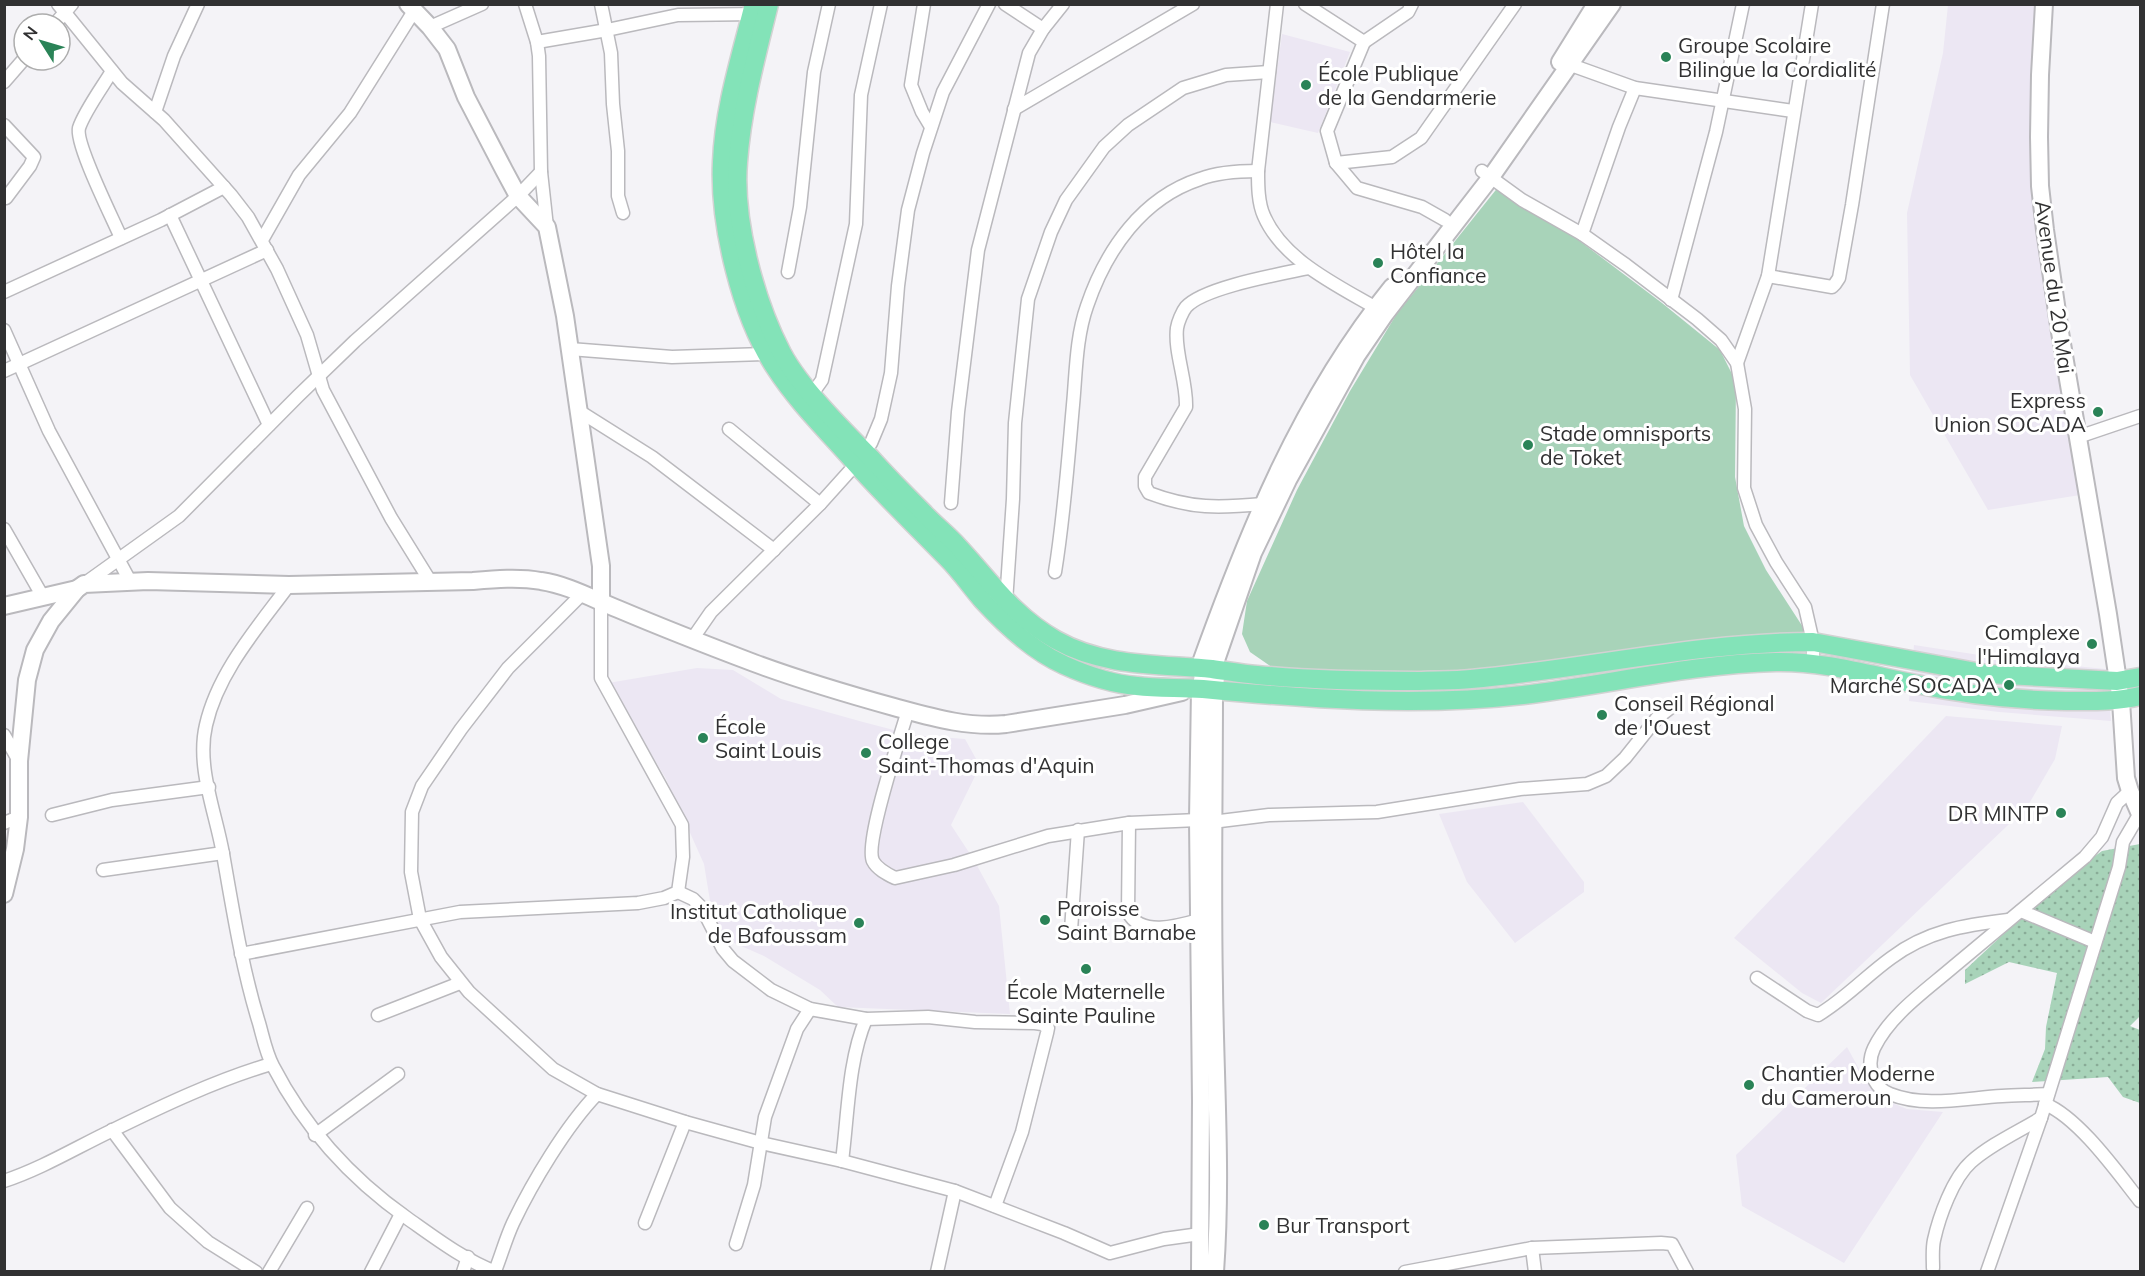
<svg xmlns="http://www.w3.org/2000/svg" width="2145" height="1276" font-family="Mulish,sans-serif">
<defs>
<pattern id="green-dots" width="8" height="8" patternUnits="userSpaceOnUse" patternTransform="scale(1.5)"><rect width="8" height="8" fill="#a8d3b9"/><path d="M2 2h.1M6 6h.1" fill="none" stroke="#89ac97" stroke-width="1.8" stroke-linecap="round"/></pattern>
</defs>
<rect width="100%" height="100%" fill="#f4f3f7"/>
<g fill="#ece7f3">
<path d="M1948,5H2035L2032,140L2034,210L2080,495L1988,510L1910,375L1907,213L1943,53Z"/>
<path d="M1282,34L1350,52L1318,133L1270,122Z"/>
<path d="M1914,645L2012,660L2106,669L2111,721L1999,712L1909,701Z"/>
<path d="M697,668L733,670L781,699L863,722L913,735L965,739L980,766L951,825L974,860L999,906L1010,1014L838,1007L820,990L764,956L725,939L711,907L704,864L665,777L608,683Z"/>
<path d="M1946,716L2062,726L2055,759L2027,807L1821,1003L1802,993L1734,938Z"/>
<path d="M1523,802L1584,882V892L1515,943L1467,882L1439,814Z"/>
<path d="M1847,1047L1864,1078L1877,1097L1907,1109L1943,1112L1844,1263L1742,1206L1736,1155Z"/>
</g>
<path fill="url(#green-dots)" d="M2140,844V1016L2130,1026L2140,1030V1103L2123,1097L2108,1077L2032,1082L2045,1049L2046,1027L2057,973L2009,962L1965,984V970L2059,882L2102,851Z"/>
<path fill="#a8d3b9" d="M1499,186L1519,205L1577,239L1662,303L1720,350L1736,382L1735,477L1744,526L1766,570L1810,638L1496,669L1419,671L1309,672L1273,668L1250,652L1242,634L1247,601L1297,490L1350,391L1396,315Z"/>
<g fill="none" stroke-linecap="round" stroke-linejoin="round">
<g stroke="#bab9bd" stroke-width="15">
<g id="street">
<path d="M58,4L122,83L164,120L231,195L248,217L277,269L307,335L323,390L391,518L430,581"/>
<path d="M525,4L537,42L539,56L541,172L547,227"/>
<path d="M601,4L611,53L613,104L618,151V196L623,213"/>
<path d="M924,4L911,85L922,112L931,127"/>
<path d="M1005,4L1043,29"/>
<path d="M1277,4L1258,171C1258,185 1258,203 1264,216C1284,262 1341,287 1381,311"/>
<path d="M1305,4L1364,42L1327,131L1336,163L1357,188L1422,207L1445,220"/>
<path d="M55,24L72,4"/>
<path d="M430,27L482,4"/>
<path d="M537,42L607,30L678,15L756,14"/>
<path d="M1364,42L1408,12L1412,4"/>
<path d="M1571,65L1635,88L1793,111"/>
<path d="M112,71C103,86 84,112 79,128C75,144 113,219 121,238"/>
<path d="M4,82L24,59"/>
<path d="M1014,109L1193,4"/>
<path d="M155,112L174,56L198,4"/>
<path d="M4,125L34,157L30,166L6,198"/>
<path d="M1336,163L1392,157L1421,138L1515,4"/>
<path d="M1482,171L1522,200L1582,234L1626,265L1697,319L1721,340L1737,363L1745,409L1744,488L1756,525L1776,562L1805,607L1813,642V664"/>
<path d="M170,215L269,425"/>
<path d="M1582,234L1619,127L1635,88"/>
<path d="M262,240L299,175L350,113L414,11"/>
<path d="M788,272L800,207L814,72L829,4"/>
<path d="M1768,276L1832,287L1835,284L1839,278L1852,205L1883,4"/>
<path d="M4,292L161,220L224,187"/>
<path d="M1671,300L1716,132L1743,4"/>
<path d="M4,330L49,431L130,581"/>
<path d="M570,349L672,357L767,354"/>
<path d="M1737,363L1768,276L1812,4"/>
<path d="M4,371L267,250"/>
<path d="M812,394L822,380L856,224L861,95L881,4"/>
<path d="M579,411L652,457L774,550"/>
<path d="M729,429L820,504"/>
<path d="M2078,437L2140,416"/>
<path d="M951,503L958,412L978,250L1029,53L1043,29L1063,4"/>
<path d="M1263,504C1219,508 1191,509 1149,493L1145,486V477L1186,407C1187,381 1174,352 1177,328C1178,322 1182,312 1186,307C1204,287 1281,274 1309,268"/>
<path d="M4,529L43,597"/>
<path d="M1055,572C1064,517 1068,461 1073,405C1076,373 1076,337 1087,306C1106,250 1142,198 1200,179C1218,172 1239,171 1258,171"/>
<path d="M84,584L179,516L298,396L355,341L518,196L541,172"/>
<path d="M289,585C258,627 218,672 206,725C196,767 216,813 223,854C233,911 242,968 259,1023C263,1037 266,1053 273,1066C305,1128 349,1177 407,1218C434,1237 464,1260 496,1272"/>
<path d="M583,593L508,668L461,729L422,786L412,812L411,872L420,919L441,957L469,992L553,1069L597,1094L685,1122L761,1143L842,1161L955,1191L1064,1233L1110,1253L1164,1239L1200,1234"/>
<path d="M1006,602L1013,499L1015,423L1028,299L1051,232L1066,200L1104,147L1128,125L1183,88L1226,75L1269,72"/>
<path d="M693,638L711,612L820,504L856,464L864,451L871,443L881,419L891,373L898,286L908,210L923,153L943,92L989,4"/>
<path d="M908,710C901,735 864,843 873,861C877,869 887,874 895,878L954,865L1048,836L1129,823L1198,820L1212,822L1269,815L1377,812L1520,789L1587,784L1606,776L1625,758L1657,718L1670,708"/>
<path d="M4,735L19,761"/>
<path d="M52,815L112,800L209,787"/>
<path d="M4,823L19,817"/>
<path d="M1129,823L1128,912C1140,937 1178,926 1199,920"/>
<path d="M103,870L223,853"/>
<path d="M678,892L693,899L702,908L723,949L733,961L771,990L810,1009L866,1019L928,1017L975,1022L1035,1023L1042,1024L1048,1028L1047,1033L1022,1132L995,1206"/>
<path d="M2021,911L2095,942"/>
<path d="M1071,930L1078,830"/>
<path d="M241,954L460,912L638,903L664,898L678,892L683,857L682,825L601,678V602"/>
<path d="M1757,978L1807,1011L1818,1015C1845,999 1866,976 1891,958C1927,931 1964,925 2008,920"/>
<path d="M378,1015L460,983"/>
<path d="M2048,1094C2033,1095 2017,1095 2002,1096C1966,1098 1925,1108 1890,1094C1872,1087 1866,1065 1874,1048C1890,1015 1925,991 1953,967C1997,930 2041,894 2085,857L2102,837L2117,803L2130,791"/>
<path d="M2045,1104C2079,1118 2117,1172 2140,1201"/>
<path d="M112,1130L170,1208L208,1242L256,1272"/>
<path d="M315,1135L398,1074"/>
<path d="M842,1161C848,1116 848,1061 866,1019"/>
<path d="M4,1181C43,1168 77,1147 113,1130C164,1105 217,1080 271,1064"/>
<path d="M645,1223L685,1122"/>
<path d="M736,1244L754,1185L765,1117L797,1029L810,1009"/>
<path d="M1532,1248L1535,1272"/>
<path d="M1933,1268C1933,1259 1932,1249 1934,1240C1939,1217 1953,1178 1971,1162C1991,1144 2018,1132 2041,1118"/>
<path d="M495,1271C501,1256 506,1238 513,1223C532,1183 566,1126 597,1094"/>
<path d="M269,1272L307,1208"/>
<path d="M371,1272L401,1214"/>
<path d="M463,1272L468,1257"/>
<path d="M937,1272L955,1191"/>
<path d="M1405,1272L1532,1248L1661,1243L1672,1244L1687,1272"/>
<path d="M1987,1272L2041,1118L2119,867L2123,842L2140,813"/>
</g>
</g>
<g stroke="#bab9bd" stroke-width="20">
<g id="secondary">
<path d="M408,4L430,27L447,49L466,97L504,170L518,196L547,227L565,316L601,566V602"/>
<path d="M2044,4L2040,75L2039,137L2040,186L2045,230L2060,332L2108,614L2121,701L2126,778L2130,791L2140,814"/>
<path d="M1560,62L1596,4"/>
<path d="M4,606L77,589"/>
<path d="M4,894L15,849L19,817V761L27,680L35,650L51,621L77,589L84,584L148,581L289,585L473,581C495,579 519,577 541,581C568,585 593,599 618,609C663,628 709,646 754,663C800,680 847,694 894,707C931,717 967,728 1006,724L1125,705L1182,692"/>
<path d="M1200,1272L1201,1101L1198,820L1200,689L1203,676L1199,668C1247,534 1301,399 1392,287"/>
<path d="M1215,1272C1222,1176 1215,1081 1214,986C1212,887 1214,789 1214,690L1216,678L1213,669L1253,553L1288,480L1357,355L1385,314L1491,177L1612,4"/>
</g>
</g>
<g stroke="#d2d2d2" stroke-width="21">
<g id="primary">
<path d="M754,4C741,56 724,108 722,162C719,224 741,317 776,369C796,400 824,428 849,456C880,492 914,524 947,558C960,571 971,587 983,601C1006,626 1033,651 1064,665C1086,675 1113,684 1137,686C1159,689 1181,687 1203,689C1308,699 1418,707 1523,695C1607,685 1691,664 1776,662C1823,661 1870,675 1916,684C1966,695 2015,700 2066,701C2091,701 2115,702 2140,696"/>
<path d="M769,4C756,57 742,108 738,162C733,220 755,301 782,353C800,387 843,430 871,458C888,477 906,495 924,513C934,524 947,534 957,545C990,580 1012,615 1056,640C1104,667 1158,664 1212,669C1227,671 1242,674 1257,675C1310,680 1364,681 1418,681C1435,680 1453,681 1471,679C1585,669 1698,642 1813,642L1987,674L2117,681L2140,677"/>
</g>
</g>
<use href="#street" stroke="#fff" stroke-width="12"/>
<use href="#secondary" stroke="#fff" stroke-width="16"/>
<use href="#primary" stroke="#83e3b8" stroke-width="18"/>
</g>
<g fill="#2a8357" stroke="#fff" stroke-width="2">
<circle cx="1666" cy="57" r="6"/>
<circle cx="1306" cy="85" r="6"/>
<circle cx="1378" cy="263" r="6"/>
<circle cx="2098" cy="412" r="6"/>
<circle cx="1528" cy="445" r="6"/>
<circle cx="2092" cy="644" r="6"/>
<circle cx="2009" cy="685" r="6"/>
<circle cx="1602" cy="715" r="6"/>
<circle cx="703" cy="738" r="6"/>
<circle cx="866" cy="753" r="6"/>
<circle cx="2061" cy="813" r="6"/>
<circle cx="1045" cy="920" r="6"/>
<circle cx="859" cy="923" r="6"/>
<circle cx="1086" cy="969" r="6"/>
<circle cx="1749" cy="1085" r="6"/>
<circle cx="1264" cy="1225" r="6"/>
</g>
<g text-anchor="middle" dominant-baseline="central" stroke-width="6" stroke-linejoin="round" paint-order="stroke">
<g font-size="21" fill="#313132" stroke="#fff" text-anchor="start">
<text x="1678" y="45">Groupe Scolaire<tspan x="1678" dy="24">Bilingue la Cordialité</tspan></text>
<text x="1318" y="73">École Publique<tspan x="1318" dy="24">de la Gendarmerie</tspan></text>
<text x="1390" y="251">Hôtel la<tspan x="1390" dy="24">Confiance</tspan></text>
<text x="2086" y="400" text-anchor="end">Express<tspan x="2086" dy="24">Union SOCADA</tspan></text>
<text x="1540" y="433">Stade omnisports<tspan x="1540" dy="24">de Toket</tspan></text>
<text x="2080" y="632" text-anchor="end">Complexe<tspan x="2080" dy="24">l'Himalaya</tspan></text>
<text x="1997" y="685" text-anchor="end">Marché SOCADA</text>
<text x="1614" y="703">Conseil Régional<tspan x="1614" dy="24">de l'Ouest</tspan></text>
<text x="715" y="726">École<tspan x="715" dy="24">Saint Louis</tspan></text>
<text x="878" y="741">College<tspan x="878" dy="24">Saint-Thomas d'Aquin</tspan></text>
<text x="2049" y="813" text-anchor="end">DR MINTP</text>
<text x="1057" y="908">Paroisse<tspan x="1057" dy="24">Saint Barnabe</tspan></text>
<text x="847" y="911" text-anchor="end">Institut Catholique<tspan x="847" dy="24">de Bafoussam</tspan></text>
<text x="1086" y="991" text-anchor="middle">École Maternelle<tspan x="1086" dy="24">Sainte Pauline</tspan></text>
<text x="1761" y="1073">Chantier Moderne<tspan x="1761" dy="24">du Cameroun</tspan></text>
<text x="1276" y="1225">Bur Transport</text>
</g>
<g font-size="21" fill="#313132" stroke="#fff">
<text transform="translate(2055 287) rotate(82)">Avenue du 20 Mai</text>
</g>
</g>
<rect width="2145" height="1276" fill="none" stroke="#313132" stroke-width="12"/>
<g transform="translate(42 42) rotate(307)"><circle r="28" fill="#ffffff" stroke="#adadad" stroke-width="1.5"/>
<path d="M0-4.5L10 22L0 15L-10 22Z" fill="#2a8357"/>
<text y="-9" font-size="16" font-weight="bold" text-anchor="middle" fill="#313132">N</text>
</g>
</svg>
